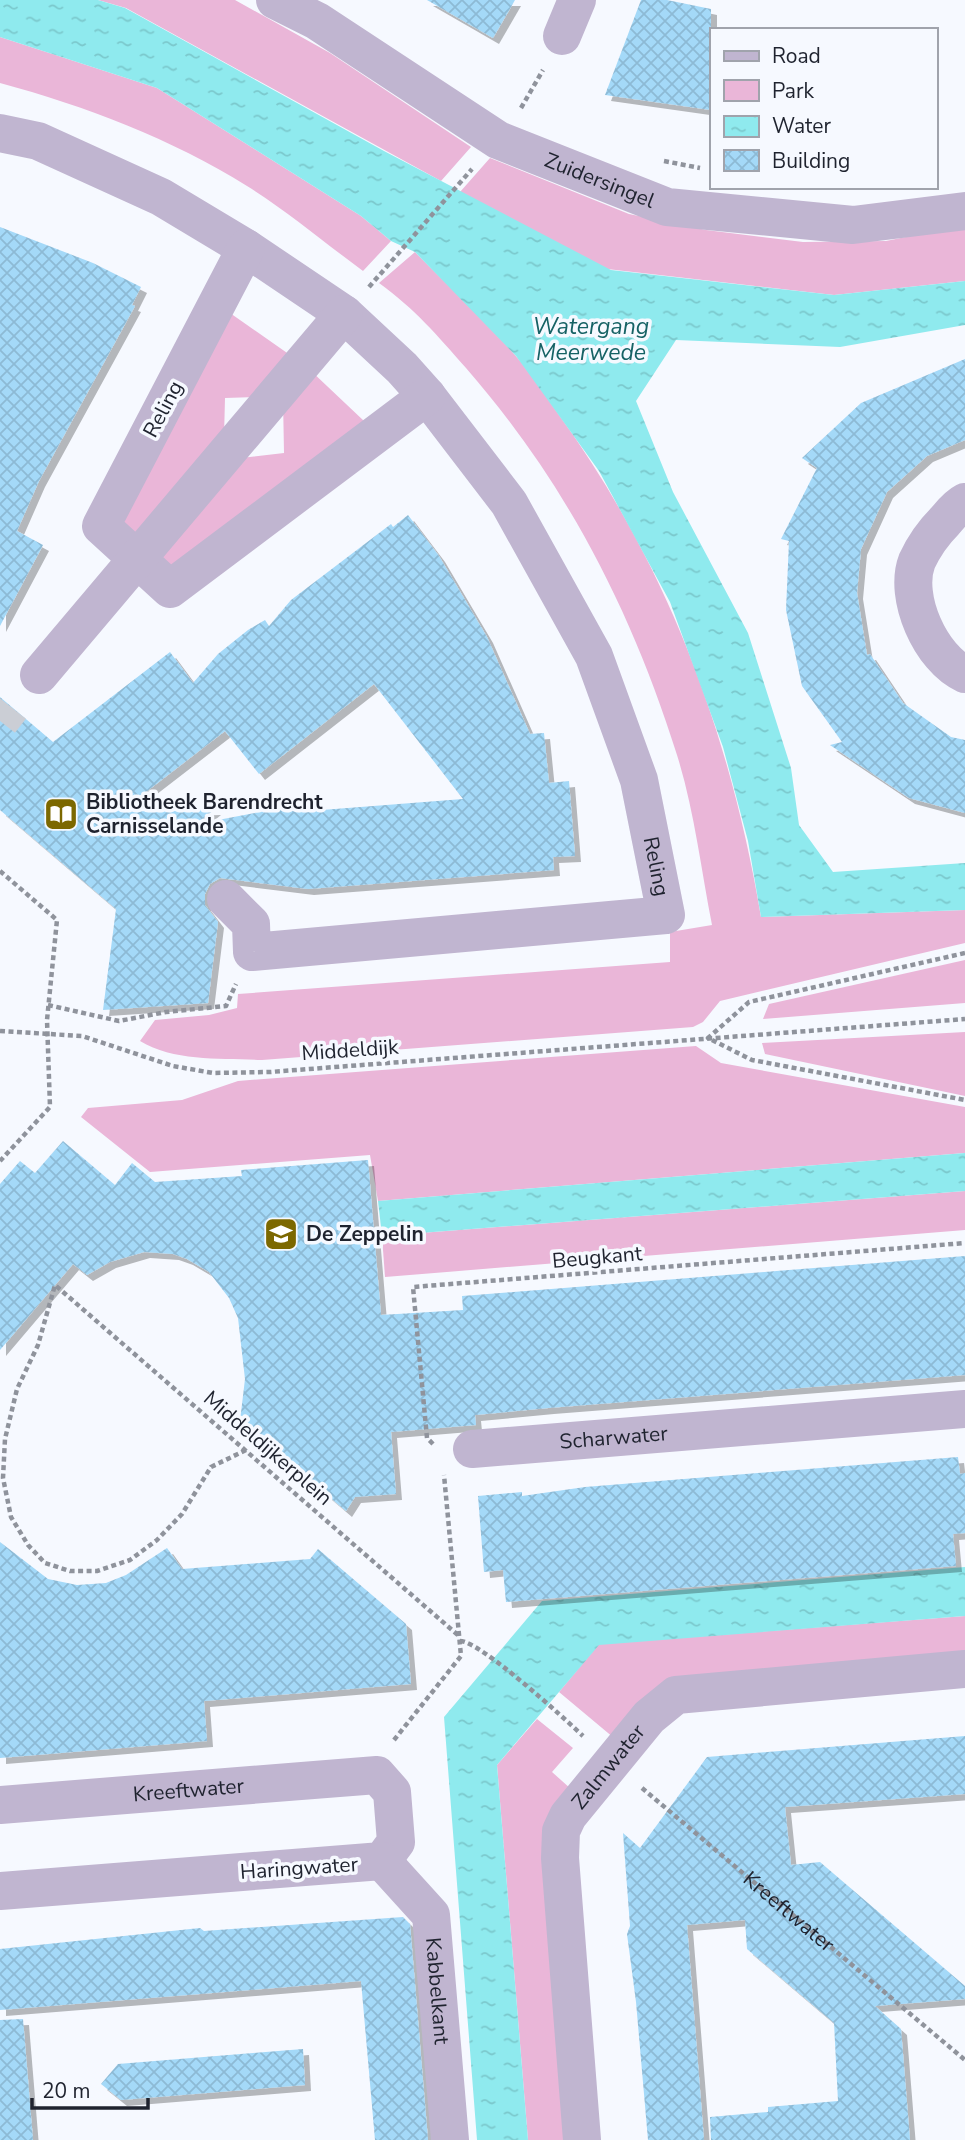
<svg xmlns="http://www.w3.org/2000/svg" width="965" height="2140" font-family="'Nunito Sans',sans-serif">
<defs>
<pattern id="water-ripples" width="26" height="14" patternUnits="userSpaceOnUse" patternTransform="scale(1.75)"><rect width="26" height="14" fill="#8feaee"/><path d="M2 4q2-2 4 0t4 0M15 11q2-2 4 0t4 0" fill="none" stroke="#7bc8cc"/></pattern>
<pattern id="building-cross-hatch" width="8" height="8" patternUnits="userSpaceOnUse" patternTransform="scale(1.75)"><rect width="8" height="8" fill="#a4d9f8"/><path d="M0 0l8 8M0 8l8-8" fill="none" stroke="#8dbad5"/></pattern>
<filter id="shadow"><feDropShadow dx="6" dy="6" stdDeviation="0" flood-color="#0004"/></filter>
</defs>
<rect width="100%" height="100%" fill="#f6f9ff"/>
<g fill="#eab6d8">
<path d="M98,0H235L330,53L471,147L441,181L126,8Z"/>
<path d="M0,37L157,88L361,216L391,241L363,271C325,243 287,211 247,186C172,139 85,106 0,83Z"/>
<path d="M490,158L629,214L706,230L803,242L886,241L965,225V281L834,295L607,269L460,192Z"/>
<path d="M415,252C449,287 484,319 515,355C531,373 545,395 559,415C668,566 730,734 761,917L965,910V943L720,1001L703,1022L693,1027L262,1060C221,1058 175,1062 140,1041L155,1020L209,1015L237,1008L238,994L670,962V932L712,925C701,869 694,809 677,755C631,609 566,483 466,368C436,334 416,310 379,283Z"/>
<path d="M230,313L290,355L257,397L225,398L224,437L139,540L117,518Z"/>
<path d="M309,369L364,421L171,571L151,552L233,459L284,453L283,399Z"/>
<path d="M965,960V1003L763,1019L769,1004Z"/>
<path d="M965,1032V1096L765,1054L762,1043Z"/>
<path d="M696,1046L721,1063L965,1107V1153L378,1201L370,1155L150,1172L81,1117L88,1108L182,1100L238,1081Z"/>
<path d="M965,1191V1230L385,1277L382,1236Z"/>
<path d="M965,1616V1655L680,1679L614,1738L559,1692L599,1644Z"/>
<path d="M537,1719L573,1748L552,1772L571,1789L567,2140H528L497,1765Z"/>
</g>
<g fill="url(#water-ripples)">
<path d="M0,0H98L125,8L384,151L611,270L834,295L965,281V325L840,347L676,340L636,401L673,492L748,633L791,768L799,825L833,872L965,863V910L761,917L748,841L723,747L670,602L599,471L516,356L415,252L391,241L361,216L157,88L0,37Z"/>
<path d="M965,1153V1191L382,1236L378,1201Z"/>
<path d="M965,1567V1616L599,1645L497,1765L528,2140H477L444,1717L542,1601Z"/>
</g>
<g fill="url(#building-cross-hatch)" fill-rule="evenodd" filter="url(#shadow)">
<path d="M427,0H515L493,38Z"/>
<path d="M641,0H667L711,9V110L605,95Z"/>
<path d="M0,227L93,263L141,287L132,305L135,306L39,481L17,531L43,545L0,626Z"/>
<path d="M965,359V440L927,456L887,492L861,549L857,593L867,655L870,654L903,703L951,737L965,740V813L909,798L830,745L842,742L802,686L786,610L789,541L781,539L817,468L802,458L861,403Z"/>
<path d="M408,515L439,556L487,637L530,734L544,733L549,783L569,781L575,856L553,857L554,870L308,889L220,878L210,884L205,894V905L218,922L208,1003L103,1010L116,909L0,810V697L53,742L170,652L193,683L218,654L248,630L265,620L269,626L291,600L391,524L393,527ZM374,684L463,799L309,811V807L280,808L197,824L215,809L120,812L225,731L259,774Z"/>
<path d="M63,1141L115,1185L132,1163L155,1182L242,1176L241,1170L368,1160L381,1315L463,1310L462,1296L965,1256V1375L548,1408L475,1415L476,1425L391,1432L396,1494L355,1497L346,1511L240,1421L245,1379L238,1318L229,1298L209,1272L187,1259L173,1254L144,1252L110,1262L87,1275L73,1264L0,1350V1184L20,1161L35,1173Z"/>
<path d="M958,1457L960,1474L965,1473V1533L953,1534L956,1566L506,1602L503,1570L484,1572L478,1496L522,1492V1496L585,1487Z"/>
<path d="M0,1542L48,1579L77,1585L106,1583L126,1575L167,1548L182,1569L310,1559L318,1549L406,1624L411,1684L204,1701L207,1741L0,1758Z"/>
<path d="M965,1736V1794L785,1807L791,1865L820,1862L965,1986V1999L875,2006L901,2029L910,2140H711L710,2117L768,2112V2107L838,2101L834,2023L747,1949L745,1920L687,1925L704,2140H648L636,2002L627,1934L630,1926L623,1833L640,1848L707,1757Z"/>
<path d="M403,1917L410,1924L428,2140H375L361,1981L0,2010V1949L200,1928L204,1931Z"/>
<path d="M23,2019L33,2140H0V2020Z"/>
<path d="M303,2049L305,2085L121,2100L101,2084L118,2064Z"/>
</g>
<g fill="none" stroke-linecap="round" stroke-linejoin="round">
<path stroke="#cbced5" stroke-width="38" stroke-dasharray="38 19" stroke-linecap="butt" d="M0,721L11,707"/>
<g stroke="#8f939c" stroke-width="4.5" stroke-dasharray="5 3.5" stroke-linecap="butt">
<path d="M521,108L543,70"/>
<path d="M664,161L700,168"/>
<path d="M369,287L472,169"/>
<path d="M0,871L57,920L47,1020L50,1107L0,1161"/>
<path d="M965,953L749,1002L708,1038L752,1060L965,1100"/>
<path d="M48,1005L119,1021L166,1012L226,1006L236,984"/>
<path d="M0,1031L82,1036L173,1066L213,1073L270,1072L965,1019"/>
<path d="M433,1444L427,1438L413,1287L965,1243"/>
<path d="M246,1450L211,1467L182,1514L157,1540L130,1560L97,1571H70L45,1563L28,1545L11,1517L3,1478L5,1439L17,1389L38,1345L55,1285L459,1636"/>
<path d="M460,1641C480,1641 564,1718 583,1736"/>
<path d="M394,1740L461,1656L444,1475"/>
<path id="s1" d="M642,1788L965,2060"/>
</g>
<g stroke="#c0b5d0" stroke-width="38">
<path id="s2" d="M275,0L317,21L498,140L667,207L853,225L965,211"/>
<path d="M562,36L577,0"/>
<path id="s3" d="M0,133L38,141L161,197L246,248L344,314L402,368L427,396L509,503L594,656L639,780L666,915L252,952L251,924L226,899"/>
<path d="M246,248L101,526L170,589L427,396"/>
<path d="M965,502C957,506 951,514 945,521C934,532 924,546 917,561C903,597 931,659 965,674"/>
<path d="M39,675L344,314"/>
<path id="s4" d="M472,1449L965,1409"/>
<path id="s5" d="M0,1805L377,1775L392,1792L396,1842L382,1861L0,1891"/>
<path id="s6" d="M382,1861L431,1915L450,2140"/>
<path id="s7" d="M582,2140L560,1858L561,1831L568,1816L649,1717L676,1695L965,1669"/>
</g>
</g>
<defs>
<g id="library-square" transform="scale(1.75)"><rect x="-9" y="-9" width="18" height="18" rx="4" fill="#7c6800" stroke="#f6f9ff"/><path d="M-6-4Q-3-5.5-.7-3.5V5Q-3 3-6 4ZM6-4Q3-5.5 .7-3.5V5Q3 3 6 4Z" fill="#fff"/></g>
<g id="school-square" transform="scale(1.75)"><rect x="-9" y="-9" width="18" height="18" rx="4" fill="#7c6800" stroke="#f6f9ff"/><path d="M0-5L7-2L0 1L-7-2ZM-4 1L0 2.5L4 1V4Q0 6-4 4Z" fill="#fff"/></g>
</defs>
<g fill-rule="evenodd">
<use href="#library-square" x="61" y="814"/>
<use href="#school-square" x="281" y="1234"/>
</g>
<g text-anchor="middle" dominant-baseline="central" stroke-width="7" stroke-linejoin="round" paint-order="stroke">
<g font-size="21" fill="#1f232f" stroke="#f6f9ff">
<text stroke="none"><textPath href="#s2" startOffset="373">Zuidersingel</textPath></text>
<text transform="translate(163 409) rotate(-62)">Reling</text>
<text stroke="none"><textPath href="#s3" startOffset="1038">Reling</textPath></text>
<text transform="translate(350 1050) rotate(-4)">Middeldijk</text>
<text transform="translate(597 1257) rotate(-5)">Beugkant</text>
<text stroke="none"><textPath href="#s4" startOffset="142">Scharwater</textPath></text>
<text transform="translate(268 1448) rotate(41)">Middeldijkerplein</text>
<text stroke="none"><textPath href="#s7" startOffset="390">Zalmwater</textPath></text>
<text stroke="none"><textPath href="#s5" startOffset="189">Kreeftwater</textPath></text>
<text transform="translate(299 1868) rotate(-4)">Haringwater</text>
<text stroke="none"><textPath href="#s1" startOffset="192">Kreeftwater</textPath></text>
<text stroke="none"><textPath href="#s6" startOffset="149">Kabbelkant</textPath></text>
</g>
<g font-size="21" font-weight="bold" fill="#1f232f" stroke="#f6f9ff" text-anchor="start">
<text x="86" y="802">Bibliotheek Barendrecht<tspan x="86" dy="24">Carnisselande</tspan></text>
<text x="306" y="1234">De Zeppelin</text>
</g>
<g font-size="23" font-style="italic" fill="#166265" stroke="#f6f9ff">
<text x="591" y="326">Watergang<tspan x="591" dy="26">Meerwede</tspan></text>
</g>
</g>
<rect x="710" y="28" width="228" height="161" fill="#f6f9ff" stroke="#a0a3ac" stroke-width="2"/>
<rect x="724" y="51" width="35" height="10" fill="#c0b5d0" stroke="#a0a3ac" stroke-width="2"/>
<text x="772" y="63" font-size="21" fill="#1f232f">Road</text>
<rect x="724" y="80" width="35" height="21" fill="#eab6d8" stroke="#a0a3ac" stroke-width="2"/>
<text x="772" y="98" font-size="21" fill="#1f232f">Park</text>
<rect x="724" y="116" width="35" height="21" fill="url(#water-ripples)" stroke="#a0a3ac" stroke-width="2"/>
<text x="772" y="133" font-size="21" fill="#1f232f">Water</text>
<rect x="724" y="150" width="35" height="21" fill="url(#building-cross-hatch)" stroke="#a0a3ac" stroke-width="2"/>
<text x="772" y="168" font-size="21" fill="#1f232f">Building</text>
<path d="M32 2098v10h116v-10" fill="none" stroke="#1f232f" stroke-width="3.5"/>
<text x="42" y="2098" font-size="21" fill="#1f232f" stroke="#f6f9ff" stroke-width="5" paint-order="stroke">20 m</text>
</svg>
